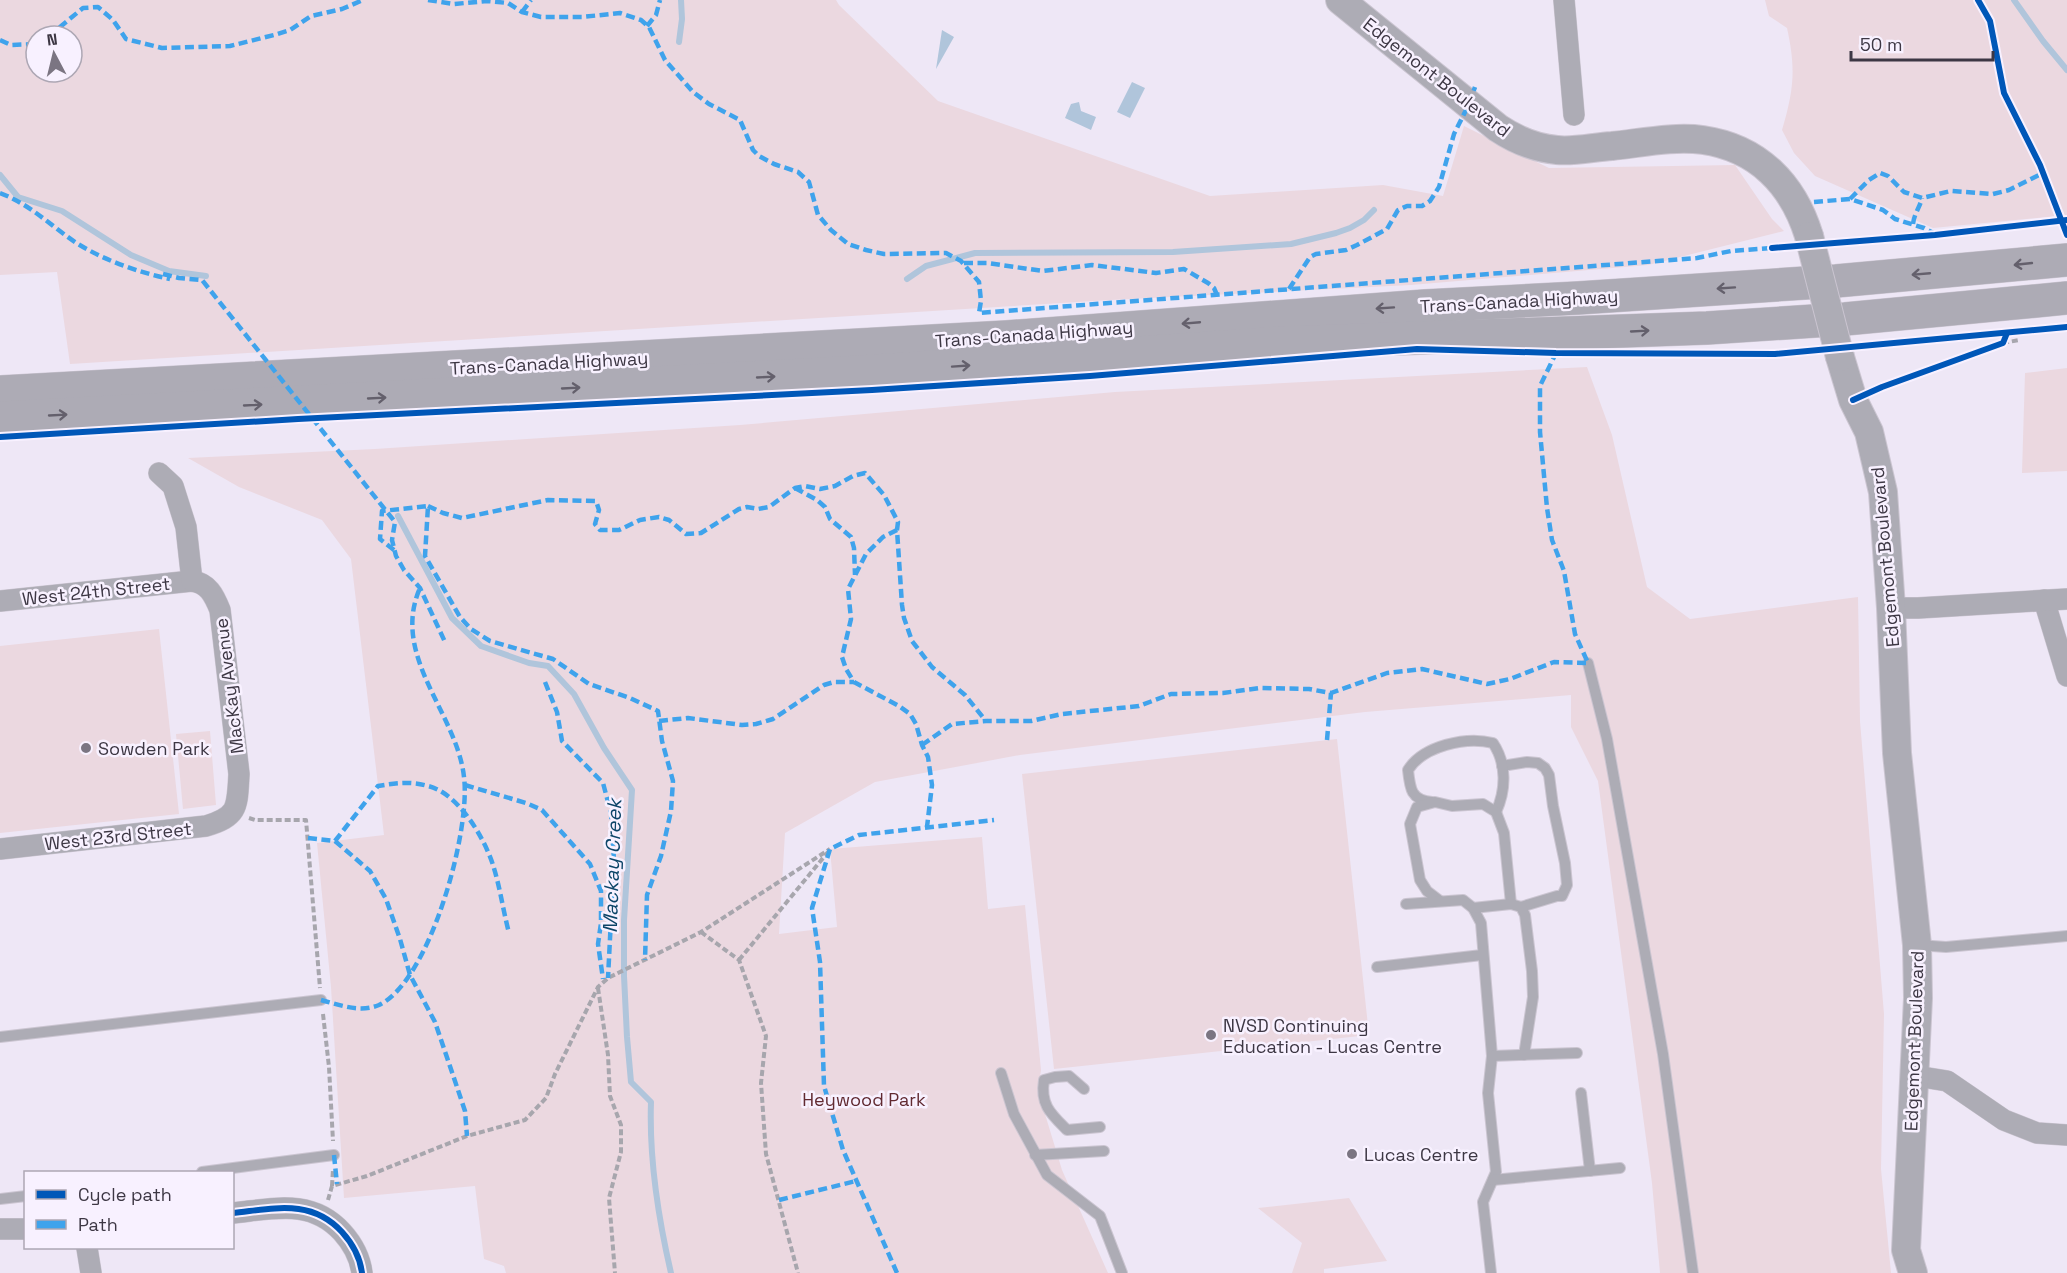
<svg xmlns="http://www.w3.org/2000/svg" width="2067" height="1273" font-family="'Space Grotesk',sans-serif">
<rect width="100%" height="100%" fill="#eee7f6"/>
<g fill="#ebd8e0" fill-rule="evenodd">
<path d="M0,0H836L839,5L938,101L1210,196L1383,185L1443,196L1464,126L1549,168L1735,165L1772,219L1784,231L1648,265L1411,285L1110,300L70,364L57,272L0,275ZM36,36H72V72H36Z"/>
<path d="M1765,0H2067V215L1933,228L1815,176L1794,153L1782,130C1794,89 1796,69 1787,28L1769,16Z"/>
<path d="M1587,367L1612,435L1647,587L1690,619L1858,597L1860,721L1884,1014L1881,1169L1891,1273H1660L1652,1183L1598,781L1571,727V695L1365,712L1020,755L875,782L785,833L779,934L837,927L830,849L982,837L988,909L1025,905L1041,1070L1038,1091L1062,1170L1108,1273H506L504,1266L484,1259L475,1186L344,1198L331,987L317,843L384,835L351,559L322,520L239,487L188,458L375,449L740,425L1115,392Z"/>
<path d="M2067,368V471L2022,473L2025,373Z"/>
<path d="M159,629L179,814L0,833V646Z"/>
<path d="M210,731L216,805L183,809L176,734Z"/>
<path d="M1337,739L1369,1035L1054,1069L1022,774Z"/>
<path d="M1349,1198L1387,1261L1324,1269V1273H1292L1302,1243L1258,1208Z"/>
</g>
<g fill="#b0c5db">
<path d="M942,30L954,37L936,69Z"/>
<path d="M1132,82L1145,88L1130,118L1117,112Z"/>
<path d="M1079,102L1081,111L1096,117L1091,130L1065,118L1071,104Z"/>
</g>
<g fill="none" stroke-linecap="round" stroke-linejoin="round">
<g stroke="#b0c5db" stroke-width="6">
<path d="M2014,0L2043,41L2067,70"/>
<path d="M679,42L682,19L681,0"/>
<path d="M0,175L18,197L62,211L131,255L169,271L206,276"/>
<path d="M907,279L926,266L975,253L1173,252L1291,244L1336,233L1350,228L1364,220L1374,210"/>
<path d="M398,516L452,618L481,646L529,663L548,666L574,694L604,748L632,790L624,920V976L627,1037L631,1082L651,1102C649,1160 658,1217 671,1273"/>
</g>
<g stroke="#cbc5d1" stroke-width="12">
<g id="lane">
<path d="M1588,663L1607,739L1663,1054L1693,1273"/>
<path d="M1502,766L1527,762L1538,763L1545,768L1549,775L1553,806L1565,863L1567,885L1562,896H1557L1521,907"/>
<path d="M1432,802C1411,800 1410,789 1408,770C1423,746 1466,736 1493,743C1507,764 1506,790 1496,812"/>
<path d="M1440,901L1427,891L1420,880L1410,824L1417,807L1435,802L1452,806L1483,804L1496,812L1504,833L1511,904"/>
<path d="M1406,904L1463,900L1473,908L1481,923L1492,1056L1488,1093L1496,1172L1483,1202L1491,1273"/>
<path d="M1473,908L1511,904L1521,907L1525,915L1532,971L1533,997L1524,1055"/>
<path d="M1918,945L1946,947L2067,936"/>
<path d="M1377,967L1482,955"/>
<path d="M0,1037L321,1000"/>
<path d="M1492,1056L1577,1053"/>
<path d="M1001,1073L1014,1114L1047,1175L1100,1216L1122,1273"/>
<path d="M1084,1089L1069,1076L1055,1077L1044,1080C1040,1105 1051,1114 1067,1130L1100,1127"/>
<path d="M1581,1093L1590,1171"/>
<path d="M1035,1155L1104,1151"/>
<path d="M202,1172L334,1155"/>
<path d="M1493,1180L1620,1168"/>
<path d="M0,1199L26,1196"/>
</g>
</g>
<g stroke="#cbc5d1" stroke-width="22">
<g id="street">
<path d="M1564,0L1574,115"/>
<path d="M2044,600L2067,676"/>
<path d="M0,601L192,581"/>
<path d="M1891,608H1918L2067,599"/>
<path d="M0,849L206,826C239,816 237,807 239,774L220,610C214,595 208,583 192,581L186,527L173,486L159,473"/>
<path d="M1916,1076L1947,1081L2004,1120L2037,1133L2067,1135"/>
<path d="M232,1213C273,1209 311,1198 342,1232C352,1243 360,1257 362,1273"/>
<path d="M0,1229H26"/>
<path d="M87,1248L91,1273"/>
</g>
</g>
<g stroke="#cbc5d1" stroke-width="30">
<g id="secondary">
<path d="M1340,0L1498,128C1516,140 1535,148 1557,150C1574,152 1594,147 1612,146C1641,143 1674,136 1703,140C1758,148 1793,184 1809,236"/>
<path d="M1840,357L1853,400L1869,432L1883,492L1891,608L1897,753L1917,945L1918,998L1906,1250L1913,1273"/>
</g>
</g>
<g stroke="#cbc5d1" stroke-width="34">
<g id="highway">
<path d="M0,392L1006,337L1425,306L1578,298L1836,281L2067,260"/>
<path d="M0,418L860,372L1279,343L1707,328L1845,319L2067,298"/>
</g>
</g>
<g stroke="#a7a6ad" stroke-width="4" stroke-dasharray="6 3" stroke-linecap="butt">
<path d="M2003,343L2019,340"/>
<path d="M249,818L255,820H306L320,988"/>
<path d="M701,932L739,960L766,1036L761,1083L766,1154L798,1273"/>
<path d="M739,960L828,852"/>
<path d="M598,988L608,1055L610,1096L621,1125V1152L609,1198L615,1273"/>
<path d="M323,1014L329,1067L333,1141"/>
<path d="M332,1186L333,1169"/>
<path d="M328,1200L332,1186L367,1176L467,1136L525,1120L546,1098L555,1074L598,987L608,978L701,932L830,849"/>
</g>
<use href="#lane" stroke="#adacb5" stroke-width="10"/>
<use href="#street" stroke="#adacb5" stroke-width="21"/>
<use href="#secondary" stroke="#adacb5" stroke-width="28"/>
<use href="#highway" stroke="#adabb5" stroke-width="33"/>
<g stroke="#cbc5d1" stroke-width="30" stroke-linecap="butt">
<path id="secondary-bridge" d="M1809,236L1840,357"/>
</g>
<use href="#secondary-bridge" stroke="#adacb5" stroke-width="28"/>
<g stroke="#3fa3ec" stroke-width="4.5" stroke-dasharray="9 4.5" stroke-linecap="butt">
<path d="M428,0L454,4L487,1L508,3L522,12L541,17H582L620,13L641,20L649,27L665,60L693,92L709,104L740,120L753,150L759,156L774,164L798,172L809,182L818,215L831,230L848,244L866,250L884,254L946,253L961,261L979,282L981,301L979,313L1697,258L1731,251L1772,248"/>
<path d="M522,12L531,0"/>
<path d="M647,26L656,15L660,0"/>
<path d="M49,36L83,8L98,7L113,20L126,39L162,48L230,46L274,35L290,30L311,16L342,9L363,0"/>
<path d="M0,40L11,45L36,44"/>
<path d="M0,193C30,204 52,227 78,244C106,261 138,272 170,279"/>
<path d="M1850,199L1869,180L1880,173L1888,176L1904,192L1922,198L1951,191L1993,194L2009,190L2043,173"/>
<path d="M1814,202L1850,199L1883,210L1895,219L1924,228L1935,234"/>
<path d="M1913,224C1914,214 1920,207 1922,198"/>
<path d="M964,263H987L1043,271L1092,265L1156,273L1184,269L1208,283L1214,288L1217,295"/>
<path d="M163,274L179,278L202,280L395,522L392,540L396,556L404,570L420,588L445,642"/>
<path d="M1289,289L1310,257L1316,254L1346,250L1357,245L1387,229L1398,210L1407,206H1422L1430,201L1439,187L1454,134L1469,104L1475,87"/>
<path d="M795,488L817,500L825,507L830,519L851,537L854,548L855,575"/>
<path d="M428,506L443,513L462,518L548,500L596,501L599,510L595,524L600,530H619L640,520L659,517L669,520L686,534L701,533L739,509L747,507L758,509L769,507L795,488L805,486L820,489L835,486L853,476L865,473L884,495L898,522L897,530L902,605L904,618L912,641L932,667L965,695L986,721"/>
<path d="M897,530L883,537L866,554L848,589L851,619L842,657L846,669L854,682L899,706L910,714L916,724L922,745L928,757L932,785L927,827"/>
<path d="M394,550L380,539L382,511L428,506L425,556L460,617L471,629L490,641L553,659L589,684L630,698L658,711L662,741L673,781L671,811L661,856L647,895L645,960"/>
<path d="M545,682L557,712L562,741L603,783L611,813L614,860L608,978"/>
<path d="M659,721L688,718L742,725L756,724L773,719L824,685L834,682H854"/>
<path d="M1327,740L1331,693"/>
<path d="M922,745L952,724L986,721H1031L1062,714L1139,706L1171,694L1223,693L1260,688L1309,689L1331,693L1387,673L1422,669L1487,684L1510,679L1554,662L1588,663L1575,634L1564,571L1552,540L1547,508L1540,432V386L1556,353"/>
<path d="M465,785L526,803L542,810L590,864L601,891V923L598,944L603,979"/>
<path d="M308,838L335,841L378,786C395,783 411,781 428,786C458,793 484,837 493,865C500,887 503,910 509,933"/>
<path d="M335,841L370,871L386,899L400,939L410,975L435,1022L458,1090L465,1111L467,1136"/>
<path d="M321,1000C340,1005 360,1013 379,1005C430,981 471,831 464,777C457,713 390,656 420,588"/>
<path d="M334,1155L337,1184"/>
<path d="M779,1200L856,1181"/>
<path d="M897,1273L843,1150L824,1086L820,962L812,908L830,849L859,835L994,820"/>
</g>
<g stroke="#f8f1ff" stroke-width="10">
<g id="cycleway">
<path d="M1978,0L1990,21L2004,93L2040,165L2067,235"/>
<path d="M1772,248L1935,235L2067,220"/>
<path d="M1853,400L1882,387L2003,343L2007,333"/>
<path d="M0,437L298,419L872,390L1090,376L1417,349L1556,353L1775,354L2067,327"/>
<path d="M232,1213C273,1209 311,1198 342,1232C352,1243 360,1257 362,1273"/>
</g>
</g>
<use href="#cycleway" stroke="#0057b8" stroke-width="6"/>
</g>
<defs><path id="oneway-shaft" d="M-6 0H5M1.5-3L5.5 0L1.5 3" fill="none" stroke-width="1.6" stroke-linecap="round" stroke-linejoin="round" transform="scale(1.5)"/></defs>
<g stroke="#64606c">
<use href="#oneway-shaft" transform="translate(2023 264) rotate(174)"/>
<use href="#oneway-shaft" transform="translate(1921 274) rotate(175)"/>
<use href="#oneway-shaft" transform="translate(1726 288) rotate(176)"/>
<use href="#oneway-shaft" transform="translate(1385 308) rotate(176)"/>
<use href="#oneway-shaft" transform="translate(1191 323) rotate(175)"/>
<use href="#oneway-shaft" transform="translate(1640 331) rotate(-3)"/>
<use href="#oneway-shaft" transform="translate(961 366) rotate(-4)"/>
<use href="#oneway-shaft" transform="translate(766 377) rotate(-3)"/>
<use href="#oneway-shaft" transform="translate(571 388) rotate(-3)"/>
<use href="#oneway-shaft" transform="translate(377 398) rotate(-3)"/>
<use href="#oneway-shaft" transform="translate(253 405) rotate(-3)"/>
<use href="#oneway-shaft" transform="translate(58 415) rotate(-3)"/>
</g>
<g fill="#7b7582" stroke="#f8f1ff" stroke-width="2">
<circle cx="86" cy="748" r="6"/>
<circle cx="1211" cy="1035" r="6"/>
<circle cx="1352" cy="1154" r="6"/>
</g>
<g text-anchor="middle" dominant-baseline="central" stroke-width="5" stroke-linejoin="round" paint-order="stroke">
<g font-size="18" fill="#3d3744" stroke="#f8f1ff">
<text transform="translate(1437 77) rotate(38)">Edgemont Boulevard</text>
<text transform="translate(1519 301) rotate(-3)">Trans-Canada Highway</text>
<text transform="translate(1034 334) rotate(-4)">Trans-Canada Highway</text>
<text transform="translate(549 363) rotate(-3)">Trans-Canada Highway</text>
<text transform="translate(1885 557) rotate(-95)">Edgemont Boulevard</text>
<text transform="translate(96 591) rotate(-6)">West 24th Street</text>
<text transform="translate(229 686) rotate(-97)">MacKay Avenue</text>
<text transform="translate(118 836) rotate(-6)">West 23rd Street</text>
<text transform="translate(1914 1041) rotate(-88)">Edgemont Boulevard</text>
</g>
<g font-size="18" fill="#3d3744" stroke="#f8f1ff" text-anchor="start">
<text x="98" y="748">Sowden Park</text>
<text x="1223" y="1025">NVSD Continuing<tspan x="1223" dy="21">Education - Lucas Centre</tspan></text>
<text x="1364" y="1154">Lucas Centre</text>
</g>
<g font-size="18" fill="#612a31" stroke="#f8f1ff">
<text x="864" y="1099">Heywood Park</text>
</g>
<g font-size="20" font-style="italic" fill="#0d4568" stroke="#f8f1ff">
<text transform="translate(612 866) rotate(-88)">Mackay Creek</text>
</g>
</g>
<rect x="24" y="1171" width="210" height="78" fill="#f8f1ff" stroke="#ada7b4" stroke-width="1.5"/>
<rect x="36" y="1190" width="30" height="9" fill="#0057b8" stroke="#ada7b4" stroke-width="1.5"/>
<text x="78" y="1201" font-size="18" fill="#3d3744">Cycle path</text>
<rect x="36" y="1220" width="30" height="9" fill="#3fa3ec" stroke="#ada7b4" stroke-width="1.5"/>
<text x="78" y="1231" font-size="18" fill="#3d3744">Path</text>
<g transform="translate(54 54) rotate(353)"><circle r="28" fill="#f8f1ff" stroke="#ada7b4" stroke-width="1.5"/>
<path d="M0-4.5L10 22L0 15L-10 22Z" fill="#7b7582"/>
<text y="-9" font-size="16" font-weight="bold" text-anchor="middle" fill="#3d3744">N</text>
</g>
<path d="M1851 51v9h142v-9" fill="none" stroke="#3d3744" stroke-width="3"/>
<text x="1860" y="51" font-size="18" fill="#3d3744" stroke="#f8f1ff" stroke-width="4.5" paint-order="stroke">50 m</text>
</svg>
